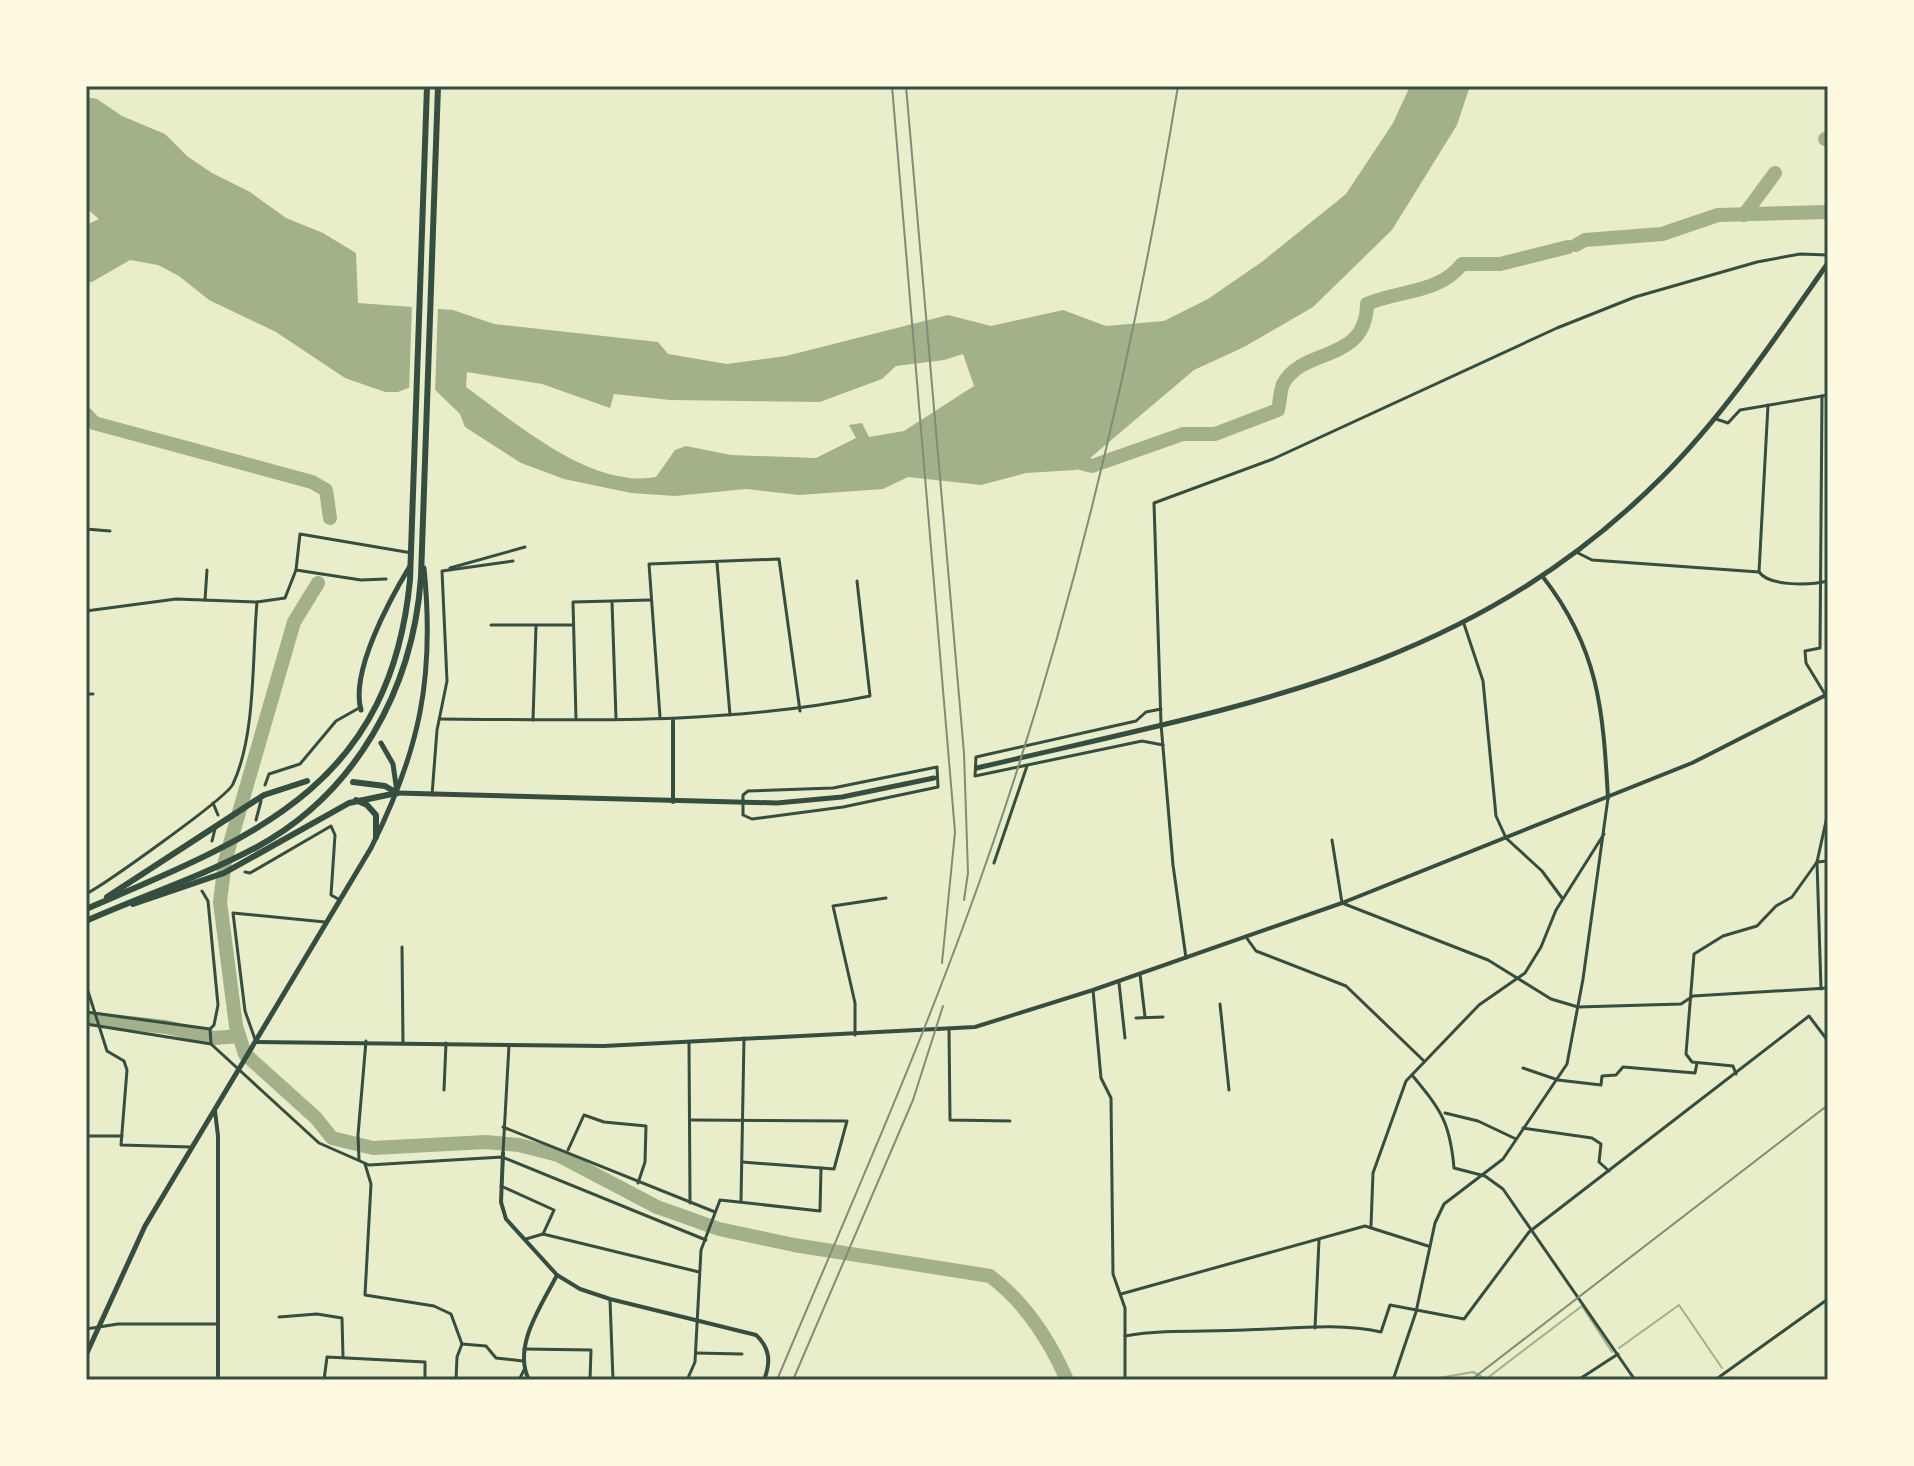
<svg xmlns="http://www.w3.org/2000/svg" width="1914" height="1466" font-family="'IBM Plex Sans',sans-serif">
<rect width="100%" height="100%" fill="#e9edc9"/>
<path fill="#a3b18a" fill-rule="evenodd" d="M1410,86H1470L1457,125L1392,230L1313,307L1244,347L1194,370L1076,470L1026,473L981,485L908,477L883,489L799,495L746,489L675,496L631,493L564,479L521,463L465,427L460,414L426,381L398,392H385L345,378L276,332L209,300L179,276L158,265L130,260L92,282H86V225L99,219L86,208V97L97,99L122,116L165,134L187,156L212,173L250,192L286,218L323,233L356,253L358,303L453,310L494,324L658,342L668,354L727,364L786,356L948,315L991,326L1063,310L1106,326L1164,321L1208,299L1263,261L1346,194L1393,123ZM963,354L974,386L904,431L869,437L862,423L849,425L856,438L816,458L731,455L686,446L675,450L656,477C591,489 516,423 466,387L467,372L542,384L610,408L614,394L670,400L820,402L882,379L896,366L944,360Z"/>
<path fill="#e9edc9" d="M412,303L438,305L435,395L425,386L409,393Z"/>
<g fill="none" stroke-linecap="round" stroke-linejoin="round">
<g stroke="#a3b18a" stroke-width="2">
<path d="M1619,1348L1679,1305L1722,1368"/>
<path d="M1731,1377L1734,1380"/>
<path d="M1428,1380L1473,1372L1486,1379L1582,1306L1612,1352"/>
</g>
<g stroke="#a3b18a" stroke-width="14">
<path d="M1825,139L1828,140"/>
<path d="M1744,215L1775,173"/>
<path d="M1576,245L1585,240L1662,234L1718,215L1828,212"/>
<path d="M86,414L94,423L312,482L326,490L330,518"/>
<path d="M1066,459L1092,466L1183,434H1215L1278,410C1280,402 1280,391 1283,384C1303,346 1366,364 1367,304C1398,290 1439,294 1462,264H1500L1568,247"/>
<path d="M318,583L294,622L225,861L220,902L236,1026L245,1054L316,1118L332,1138L373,1148L486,1142L519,1145L558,1155L657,1207L719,1229L794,1245L990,1276C1026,1303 1049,1339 1067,1380"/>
<path d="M86,1018L166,1027L215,1038L239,1036"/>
</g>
<g stroke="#344e41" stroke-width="3">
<path d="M1822,396L1820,648L1805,651L1806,663L1826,696L1828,711"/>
<path d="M1716,419L1728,423L1740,410L1828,395"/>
<path d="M86,529L110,531"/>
<path d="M1576,552L1592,560L1759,572C1770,587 1811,585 1828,581"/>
<path d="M717,563L730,715"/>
<path d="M450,568L525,547"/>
<path d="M296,570L361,580L386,579"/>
<path d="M1759,572L1768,405"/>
<path d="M205,600L207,570"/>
<path d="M612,602L616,718"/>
<path d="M86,611L176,599L257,602L285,598L296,570L300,534L412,553"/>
<path d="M1464,624L1483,681L1496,816L1506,838L1542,871L1562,898"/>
<path d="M491,625H573"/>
<path d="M86,694H93"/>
<path d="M1161,709L1146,712L1136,721L976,757L975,776L1142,741L1163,745"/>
<path d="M660,717L649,564L779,559L800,711"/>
<path d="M440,719C584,720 728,725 870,696L857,581"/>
<path d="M576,719L573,602L650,600"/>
<path d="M533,720L536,626"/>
<path d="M937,767L938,787L843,807L752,819L743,815V795L748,791L833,788Z"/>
<path d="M265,785L269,774L300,764L336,721L359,708"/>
<path d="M432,795L437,730L447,681L442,571L513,561"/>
<path d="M213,803L218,815"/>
<path d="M256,820L261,801"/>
<path d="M1332,840L1342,903L1488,960L1551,999L1578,1007L1681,1004L1693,996L1828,988"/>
<path d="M212,841L215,829"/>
<path d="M1817,862L1828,861"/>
<path d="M994,863L1027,766"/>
<path d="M245,872L250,873L331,826L335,835L331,895L340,900"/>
<path d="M202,891L208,901L218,1005L214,1025L210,1029L211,1044"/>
<path d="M86,894C105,884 227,798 233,784C256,735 252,658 257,602"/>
<path d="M1246,937L1256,951L1346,986L1424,1061"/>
<path d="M402,947L403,1042"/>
<path d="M1186,958L1173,865L1161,724L1154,503L1273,459L1557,328L1635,297L1757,262L1800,254L1828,255"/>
<path d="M1140,974L1145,1017"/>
<path d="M1119,983L1125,1038"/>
<path d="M86,985L107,1051L124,1061L127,1070L121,1145L191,1147"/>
<path d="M1821,989L1817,862L1828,812"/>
<path d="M1093,990L1101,1078L1111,1098L1113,1274L1125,1308V1380"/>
<path d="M1220,1004L1229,1090"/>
<path d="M86,1012L210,1029"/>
<path d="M1136,1018L1163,1017"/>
<path d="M86,1024L211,1044L319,1143L369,1165L502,1157L706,1240"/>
<path d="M949,1029L950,1120L1010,1121"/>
<path d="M855,1035V1003L833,906L886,898"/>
<path d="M256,1042L245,1011L233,913L325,922"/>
<path d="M689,1042L690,1203"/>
<path d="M1523,1068L1558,1080L1601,1085L1602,1076L1616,1075L1623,1067L1695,1073L1697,1063"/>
<path d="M1736,1074L1733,1066L1692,1062L1686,1054L1694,954L1723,936L1757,926L1776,906L1792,897L1817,862"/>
<path d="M1412,1075C1441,1110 1450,1122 1454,1168L1485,1176L1503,1189L1635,1380"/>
<path d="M444,1090L446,1043"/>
<path d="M1445,1113L1478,1121L1516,1139"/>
<path d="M692,1120L847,1121L834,1169L742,1162"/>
<path d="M503,1127L715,1212"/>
<path d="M1523,1128L1592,1138L1601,1144L1599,1162L1609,1171"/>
<path d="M86,1136H122"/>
<path d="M568,1150L584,1115L604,1122L646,1126L645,1162L638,1183"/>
<path d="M503,1153L509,1045"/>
<path d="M359,1160L358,1135L366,1041"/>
<path d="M365,1164L371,1184L365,1295L434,1306L451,1314L462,1344L457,1357L456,1380"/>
<path d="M501,1186L554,1210L543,1234"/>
<path d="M741,1201L744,1038"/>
<path d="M1371,1226L1373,1173L1406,1081L1479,1005L1525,973L1541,947L1556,910L1604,834"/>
<path d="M526,1239L543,1234L699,1272"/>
<path d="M1121,1294L1365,1226L1428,1246"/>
<path d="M610,1300L613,1380"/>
<path d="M279,1317L317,1314L342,1318L343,1357"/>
<path d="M1315,1328L1319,1240"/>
<path d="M86,1329L118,1324H218"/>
<path d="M1125,1336C1165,1329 1204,1332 1244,1330C1289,1329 1337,1322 1381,1332L1390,1305L1464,1319L1529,1232L1809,1016L1828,1041"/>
<path d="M462,1344L486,1346L496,1358L523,1361"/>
<path d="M524,1349L591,1350L590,1380"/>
<path d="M696,1353L742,1354"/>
<path d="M324,1380L327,1357L425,1362V1380"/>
<path d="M519,1380L524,1370"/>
<path d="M687,1380L695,1362L701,1250L720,1200L820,1211L821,1168"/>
<path d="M1393,1380L1416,1312L1435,1223L1444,1204L1503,1159L1567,1064L1583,979L1608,798"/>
<path d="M1578,1380L1618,1354"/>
<path d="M1715,1380L1828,1299"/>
</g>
<g stroke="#344e41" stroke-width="4">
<path d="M1543,577C1599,649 1603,710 1608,798"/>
<path d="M673,721V802"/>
<path d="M256,1042L604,1046L975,1027L1093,990L1342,903L1692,763L1828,694"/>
<path d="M215,1111L218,1136V1380"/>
<path d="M503,1153L501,1202L506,1219L557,1275L580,1289L610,1299L756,1335C770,1348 771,1362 764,1380"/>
<path d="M529,1380C512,1346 542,1305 557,1275"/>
</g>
<g stroke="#344e41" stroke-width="5">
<path d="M361,710C350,672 390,599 410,566"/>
<path d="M381,743L393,764L397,792"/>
<path d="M977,768C1234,707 1465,674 1661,478C1725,414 1776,337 1828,263"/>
<path d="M397,793L777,803L842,797L934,778"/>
<path d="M86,1355L145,1226L371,848C420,750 435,677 424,568"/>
</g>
<g stroke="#344e41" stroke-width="6">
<path d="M353,782L385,786L397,793"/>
<path d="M356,800L367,805L376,815V837"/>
<path d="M107,897L264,795L307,781"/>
<path d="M133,904L224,873L349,803L397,793"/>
<path d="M86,909C254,837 390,787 410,580L427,86"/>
<path d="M86,921C142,896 201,877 255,848C356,794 413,689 421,577L438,86"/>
</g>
<g stroke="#7c8e77" stroke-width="2">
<path d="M892,86L955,832L942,963"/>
<path d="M906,86L964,753L968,873L964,900"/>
<path d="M777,1380C841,1227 909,1075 966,919C1065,650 1132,368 1178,86"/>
<path d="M793,1380L913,1100L943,1006"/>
<path d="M1471,1380L1828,1105"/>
</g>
</g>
<rect width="1914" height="1466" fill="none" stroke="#fefae0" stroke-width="176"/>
<rect x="88" y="88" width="1738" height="1290" fill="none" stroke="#344e41" stroke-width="3"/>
</svg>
